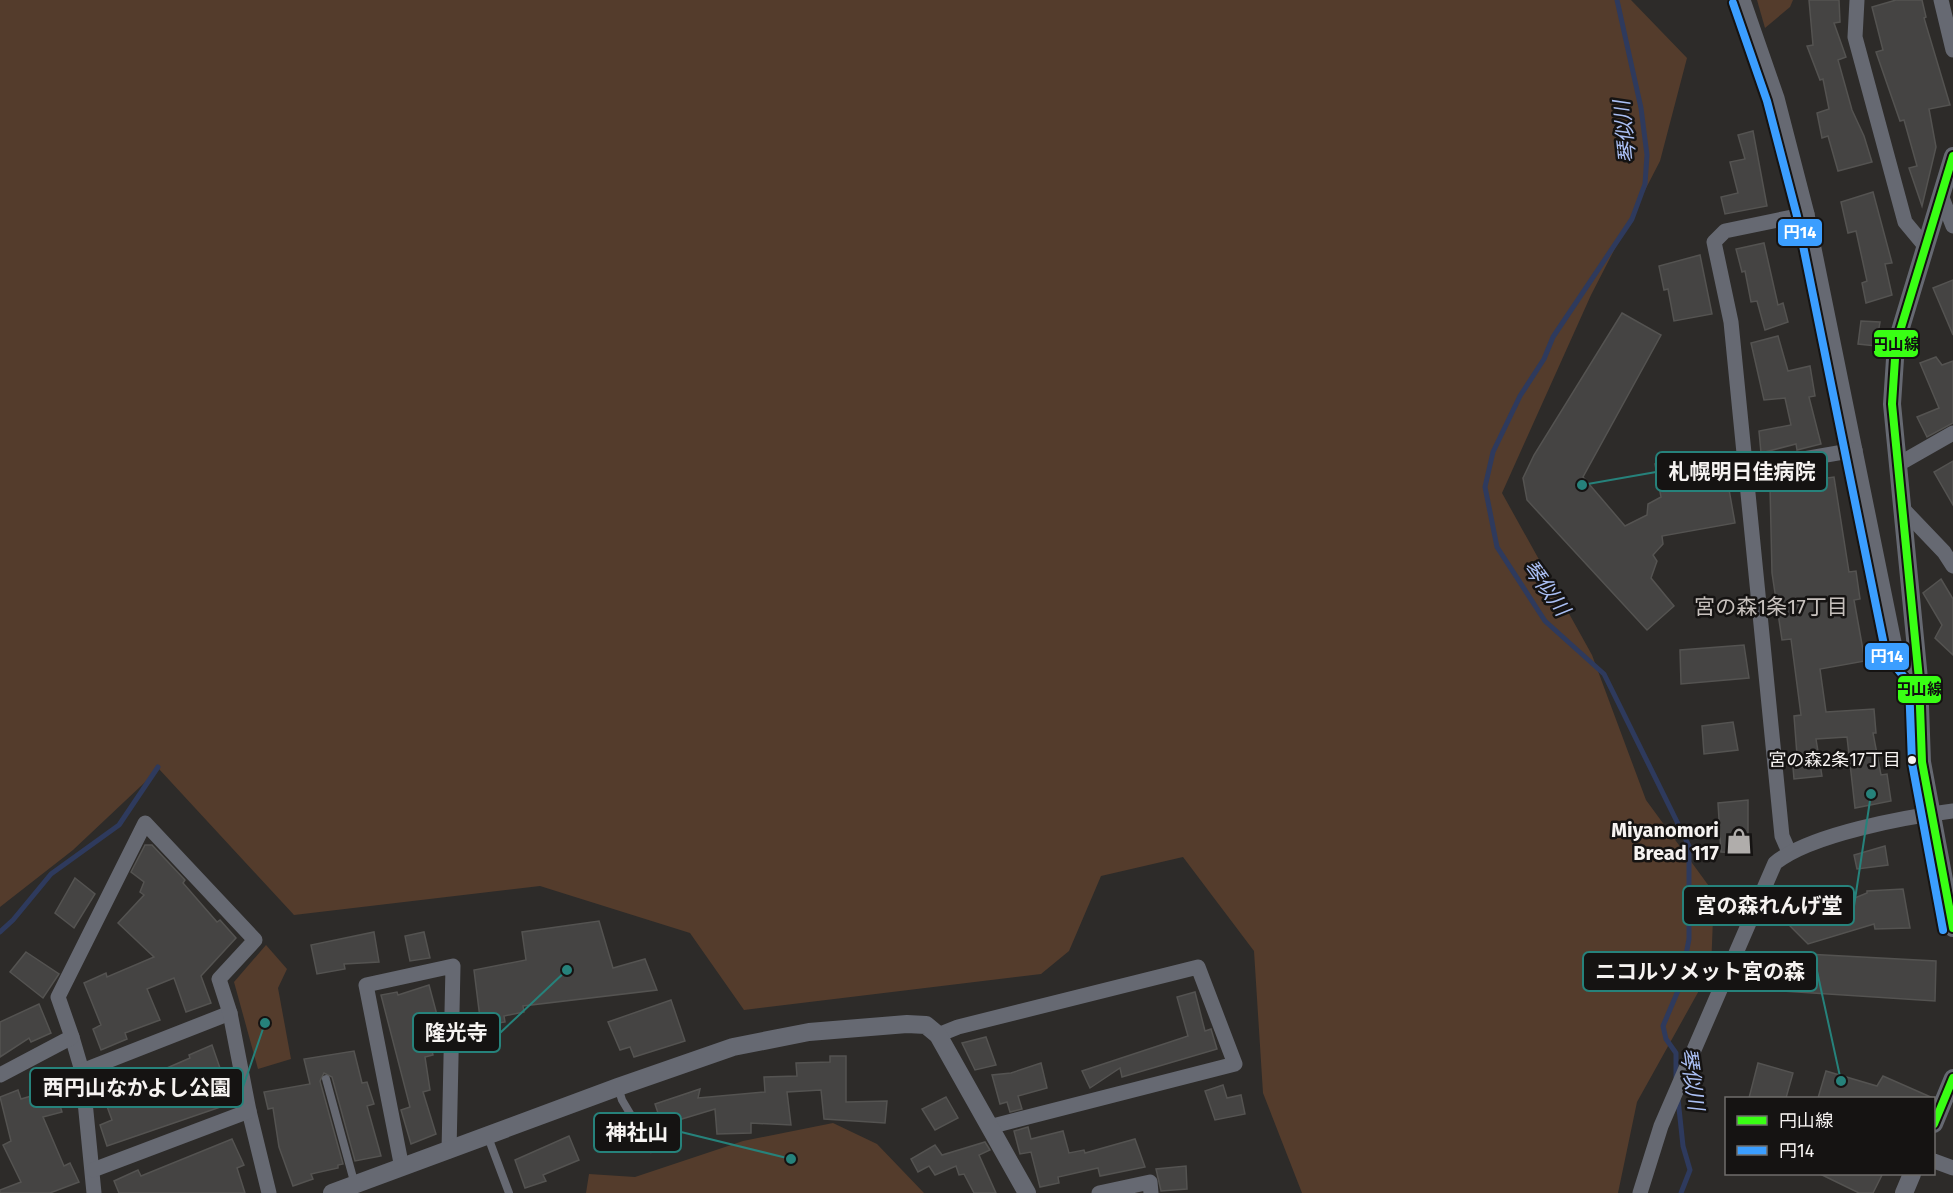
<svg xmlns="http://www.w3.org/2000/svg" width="1953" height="1193" font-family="'Fira Sans','Noto Sans JP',sans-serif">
<rect width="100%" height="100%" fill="#2d2b29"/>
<g fill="#543c2c">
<path d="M0,0H1631L1687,58L1660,161L1591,295L1502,493L1592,655L1646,800L1714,893L1711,969L1637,1102L1618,1193H1302L1263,1093L1254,951L1183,857L1101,876L1069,951L1041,974L744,1010L690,933L540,886L294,915L159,769L73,850L0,907Z"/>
<path d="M1757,0H1793L1790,7L1765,28Z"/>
<path d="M266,945L287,969L278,988L291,1059L258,1069L234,982Z"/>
<path d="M833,1123L877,1144L924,1193H586L589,1174L635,1177L743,1141Z"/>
</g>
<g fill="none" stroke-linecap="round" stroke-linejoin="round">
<g stroke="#2e3a5d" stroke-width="5">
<path d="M1617,0L1641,108L1647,155L1645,184L1632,219L1553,337L1544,359L1520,396L1493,452L1485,487L1497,547L1545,621L1604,674L1689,846V939L1680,986L1663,1026L1666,1039L1676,1053V1077"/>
<path d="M0,932L13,920L51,874L119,825L158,767"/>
<path d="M1678,1099L1683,1146L1690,1170L1681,1193"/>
</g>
</g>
<g fill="#454443" stroke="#545351" stroke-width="1.5">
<path d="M1809,0H1839L1840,22L1834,23L1846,57L1838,60L1852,110L1864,136L1872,162L1838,171L1828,136L1822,138L1817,113L1829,109L1823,79L1820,80L1807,46L1813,45Z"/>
<path d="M1896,0H1922L1926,17L1924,18L1950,105L1929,109L1936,147L1922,206L1909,168L1917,166L1904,120L1900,121L1876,52L1883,50L1872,7Z"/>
<path d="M1753,131L1767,206L1725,214L1721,197L1738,193L1730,162L1745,159L1738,135Z"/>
<path d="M1873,192L1892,263L1885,264L1892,295L1866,303L1862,283L1867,281L1856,231L1848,233L1841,202Z"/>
<path d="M1764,243L1778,305L1783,303L1788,322L1765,330L1757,301L1751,302L1745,271L1742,272L1736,249Z"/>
<path d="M1700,255L1712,314L1674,321L1668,289L1664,290L1659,266Z"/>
<path d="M1953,280V335L1933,288Z"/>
<path d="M1622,313L1661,335L1583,477L1625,526L1647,515L1648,504L1661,497L1655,464L1723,456L1735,523L1662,536L1663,544L1653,555L1657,561L1651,578L1674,606L1647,630L1527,500L1523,478L1534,455Z"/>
<path d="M1861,321L1880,322L1876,346L1858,344Z"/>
<path d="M1778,336L1788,371L1810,366L1815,396L1809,397L1821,444L1797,450L1796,444L1761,453L1759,431L1791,425L1785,398L1764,400L1751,343Z"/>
<path d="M1936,357L1942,365L1953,361V423L1927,437L1917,417L1939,408L1920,363Z"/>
<path d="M1953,461V505L1934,472Z"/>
<path d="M1834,477L1849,572L1856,571L1860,599L1854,600L1865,661L1820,669L1826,712L1874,709L1876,733H1873L1881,775L1887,774L1891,801L1855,808L1847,737L1816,739L1822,776L1794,779L1792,756L1797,755L1794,716L1801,715L1791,639L1782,640L1772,573L1770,486Z"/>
<path d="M1941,579L1953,599V655L1935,638L1942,625L1923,593Z"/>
<path d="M1744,645L1749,678L1681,684L1680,650Z"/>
<path d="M1733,722L1738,750L1704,754L1702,726Z"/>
<path d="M1748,800V853L1721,852L1718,803Z"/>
<path d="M145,845H152L185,880L183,883L217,922L220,920L236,938L201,976L211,1003L186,1012L174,978L147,989L160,1020L125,1033L127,1039L101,1050L93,1029L101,1025L84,983L106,973L107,977L154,957L118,923L144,895L140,892L144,882L131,872Z"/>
<path d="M1885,846L1888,865L1857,869L1854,855Z"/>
<path d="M75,878L95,894L74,928L55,913Z"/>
<path d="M1903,889L1910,928L1875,929L1874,924L1808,944L1783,919L1801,893L1819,892L1826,897L1828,909L1867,893V891Z"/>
<path d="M599,921L613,968L645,959L657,990L523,1006L524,1012L504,1016L505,1022L481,1026L474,970L526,960L522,932Z"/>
<path d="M374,932L379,962L344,964L345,969L317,974L311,945Z"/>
<path d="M424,932L430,958L410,961L405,936Z"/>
<path d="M26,952L59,974L43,998L10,972Z"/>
<path d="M1767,952L1936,961L1935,1001L1765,990Z"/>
<path d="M429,985L437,1015L424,1017L433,1055L425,1057L430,1090L423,1092L436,1134L411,1144L401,1110L410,1107L381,995L397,992L398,995Z"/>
<path d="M1195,992L1205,1031L1211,1029L1217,1049L1122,1077L1120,1068L1090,1088L1082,1071L1188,1036L1177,997Z"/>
<path d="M671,1000L685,1041L634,1057L630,1047L620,1050L608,1022Z"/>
<path d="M39,1004L51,1033L31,1042L29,1038L0,1057V1022Z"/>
<path d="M986,1037L996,1065L975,1070L962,1043Z"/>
<path d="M212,1045L232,1103L107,1146L100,1125L112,1120L102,1093L128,1081L130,1084L190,1058L189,1055Z"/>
<path d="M354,1051L362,1083L367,1082L374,1104L367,1106L381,1156L355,1161L332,1077L324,1073L320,1081L343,1164L338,1165V1168L311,1174L313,1179L293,1186L279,1147L273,1108L268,1109L264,1092L310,1084L304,1059Z"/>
<path d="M830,1056H846V1102L887,1101L885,1123L824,1119L821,1090L787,1092L791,1125L751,1123V1133L717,1134L715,1109L662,1125L655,1104L700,1089L698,1098L765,1092L764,1077L797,1076L796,1063L830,1062Z"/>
<path d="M1041,1063L1047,1088L1018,1096L1022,1109L1010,1112L1007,1102L1000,1104L992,1075L1011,1073Z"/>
<path d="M1758,1063L1793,1073L1786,1098H1749Z"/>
<path d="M1826,1071L1877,1086L1883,1076L1933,1098H1818Z"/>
<path d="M1223,1085L1227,1098L1241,1095L1245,1114L1215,1120L1205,1091Z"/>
<path d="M55,1089L62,1112L43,1117L64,1166L70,1163L79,1182L50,1193H0V1190L21,1182L3,1145L11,1141L0,1097L18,1090L21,1099Z"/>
<path d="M946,1097L958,1118L935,1130L922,1109Z"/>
<path d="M1028,1127L1031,1139L1063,1131L1069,1153L1084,1150L1085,1153L1135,1139L1145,1167L1100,1176L1098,1168L1058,1177L1059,1183L1040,1187L1031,1152L1020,1154L1014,1131Z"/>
<path d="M569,1136L579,1160L543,1175L546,1181L525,1188L515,1160Z"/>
<path d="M232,1139L244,1165L237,1168L245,1193H119L114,1181L138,1170L141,1176Z"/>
<path d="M985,1142L990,1150L979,1155L996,1193H974L964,1174L959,1175L956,1166L935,1175L929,1166L918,1172L911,1159L935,1145L942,1155Z"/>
<path d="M1186,1166L1187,1189L1161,1191L1156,1169Z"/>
<path d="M1818,1173H1883L1873,1193H1859Z"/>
</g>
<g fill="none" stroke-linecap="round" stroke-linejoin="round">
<g stroke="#666972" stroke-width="8">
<path d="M326,1079L355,1185"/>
<path d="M618,1087L622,1100L651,1149"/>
<path d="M488,1137L509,1193"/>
</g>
<g stroke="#666972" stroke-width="15">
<path d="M1743,0L1777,98L1807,214L1896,652L1919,679"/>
<path d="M1857,0L1855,37L1905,222L1925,246"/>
<path d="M1941,0L1953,50"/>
<path d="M1941,195L1953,226"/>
<path d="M1897,465L1953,433"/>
<path d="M1745,469L1855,450"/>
<path d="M1902,508L1944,552L1953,566"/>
<path d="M1789,852L1782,836L1731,322L1714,242L1725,231L1807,214"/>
<path d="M938,1035L958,1027L1198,967L1235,1064L989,1127"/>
<path d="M72,1037L82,1071L94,1193"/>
<path d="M82,1071L230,1013"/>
<path d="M0,1075L72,1037L58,997L145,823L255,940L219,979L230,1013L249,1111L269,1193"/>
<path d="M1934,1161L1953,1168"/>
<path d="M402,1168L366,985L453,966L449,1151"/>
<path d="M93,1170L249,1111"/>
<path d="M1099,1193L1150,1182L1151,1193"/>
<path d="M1640,1193L1661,1126L1775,863C1811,834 1906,817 1953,811"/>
</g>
<g stroke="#666972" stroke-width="18">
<path d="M1953,156L1896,344L1892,404L1919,679L1922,762L1953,928"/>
<path d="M1934,1124L1953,1078"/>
<path d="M332,1193L618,1087L733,1047L809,1032L907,1024L926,1025L938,1035L1027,1193"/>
<path d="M1904,1193L1912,1174"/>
</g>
<g stroke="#151312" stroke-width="12">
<g id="bus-1">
<path d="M1953,156L1896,344L1892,404L1919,679L1922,762L1953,928"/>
<path d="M1934,1124L1953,1078"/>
</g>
</g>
<g stroke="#151312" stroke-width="12">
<path id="bus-2" d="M1733,3L1767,101L1797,216L1886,655L1909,683L1912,763L1943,930"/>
</g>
<use href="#bus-1" stroke="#39ff14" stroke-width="8"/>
<use href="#bus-2" stroke="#3b9eff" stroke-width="8"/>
</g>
<defs>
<g id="shop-bare" transform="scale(2.07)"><path d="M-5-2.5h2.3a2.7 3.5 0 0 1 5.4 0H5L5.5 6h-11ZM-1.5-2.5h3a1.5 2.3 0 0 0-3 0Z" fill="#b0adab" stroke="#151312" stroke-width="2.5" paint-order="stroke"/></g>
</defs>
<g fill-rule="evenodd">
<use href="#shop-bare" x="1739" y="841"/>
</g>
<circle fill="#f6f3f1" stroke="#151312" stroke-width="2" cx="1912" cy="760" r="5"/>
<g text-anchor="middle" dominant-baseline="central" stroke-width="5" stroke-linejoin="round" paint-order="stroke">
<g font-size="18" fill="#f6f3f1" stroke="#151312" text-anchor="end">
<text x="1901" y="760">宮の森2条17丁目</text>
</g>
<g font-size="20" font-weight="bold" fill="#f6f3f1" stroke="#151312" text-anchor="end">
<text x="1719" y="830">Miyanomori<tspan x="1719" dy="23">Bread 117</tspan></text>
</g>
<g font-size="21" font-style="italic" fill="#aabff4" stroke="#151312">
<text transform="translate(1625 132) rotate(-96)">琴似川</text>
<text transform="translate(1546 588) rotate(54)">琴似川</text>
<text transform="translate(1692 1079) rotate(82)">琴似川</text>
</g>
<g font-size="21" fill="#c7c1bd" stroke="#151312">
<text x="1771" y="607">宮の森1条17丁目</text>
</g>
</g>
<path fill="none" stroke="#26827b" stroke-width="2" d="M1582 485L1656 472M1871 794L1854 906M1841 1081L1817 971M567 970L500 1033M265 1023L243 1087M791 1159L681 1132"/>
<g fill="#26827b" stroke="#151312" stroke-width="2">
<circle cx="1582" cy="485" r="6"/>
<circle cx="1871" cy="794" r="6"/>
<circle cx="1841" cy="1081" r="6"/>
<circle cx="567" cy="970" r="6"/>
<circle cx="265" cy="1023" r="6"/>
<circle cx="791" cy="1159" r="6"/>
</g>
<g fill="#151312" stroke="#26827b" stroke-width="2">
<rect x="1656" y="452" width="171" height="39" rx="6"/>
<rect x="1683" y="886" width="171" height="39" rx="6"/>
<rect x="1583" y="952" width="234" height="39" rx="6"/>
<rect x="413" y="1013" width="87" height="39" rx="6"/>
<rect x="30" y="1068" width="213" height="39" rx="6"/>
<rect x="594" y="1113" width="87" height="39" rx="6"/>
</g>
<g font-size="21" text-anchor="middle" font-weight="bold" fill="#f6f3f1">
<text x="1742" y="479">札幌明日佳病院</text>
<text x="1769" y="913">宮の森れんげ堂</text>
<text x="1700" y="979">ニコルソメット宮の森</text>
<text x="456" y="1040">隆光寺</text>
<text x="137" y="1095">西円山なかよし公園</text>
<text x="637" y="1140">神社山</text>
</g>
<g stroke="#151312" stroke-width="2">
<rect x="1777" y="218" width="46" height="29" rx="6" fill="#3b9eff"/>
<rect x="1873" y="329" width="46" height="29" rx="6" fill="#39ff14"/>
<rect x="1864" y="642" width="46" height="29" rx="6" fill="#3b9eff"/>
<rect x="1897" y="675" width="45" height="29" rx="6" fill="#39ff14"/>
</g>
<g font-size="16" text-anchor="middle" font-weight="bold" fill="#fff">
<text x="1800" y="238">円14</text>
<text x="1887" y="662">円14</text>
</g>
<g font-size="16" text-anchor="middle" font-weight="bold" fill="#111">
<text x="1896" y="350">円山線</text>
<text x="1919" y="695">円山線</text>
</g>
<rect x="1725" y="1097" width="210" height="78" fill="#151312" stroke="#6f6d6b" stroke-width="1.5"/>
<rect x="1737" y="1116" width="30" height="9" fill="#39ff14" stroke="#6f6d6b" stroke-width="1.5"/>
<text x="1779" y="1127" font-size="18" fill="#f6f3f1">円山線</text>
<rect x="1737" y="1146" width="30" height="9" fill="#3b9eff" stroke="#6f6d6b" stroke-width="1.5"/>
<text x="1779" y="1157" font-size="18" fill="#f6f3f1">円14</text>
</svg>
